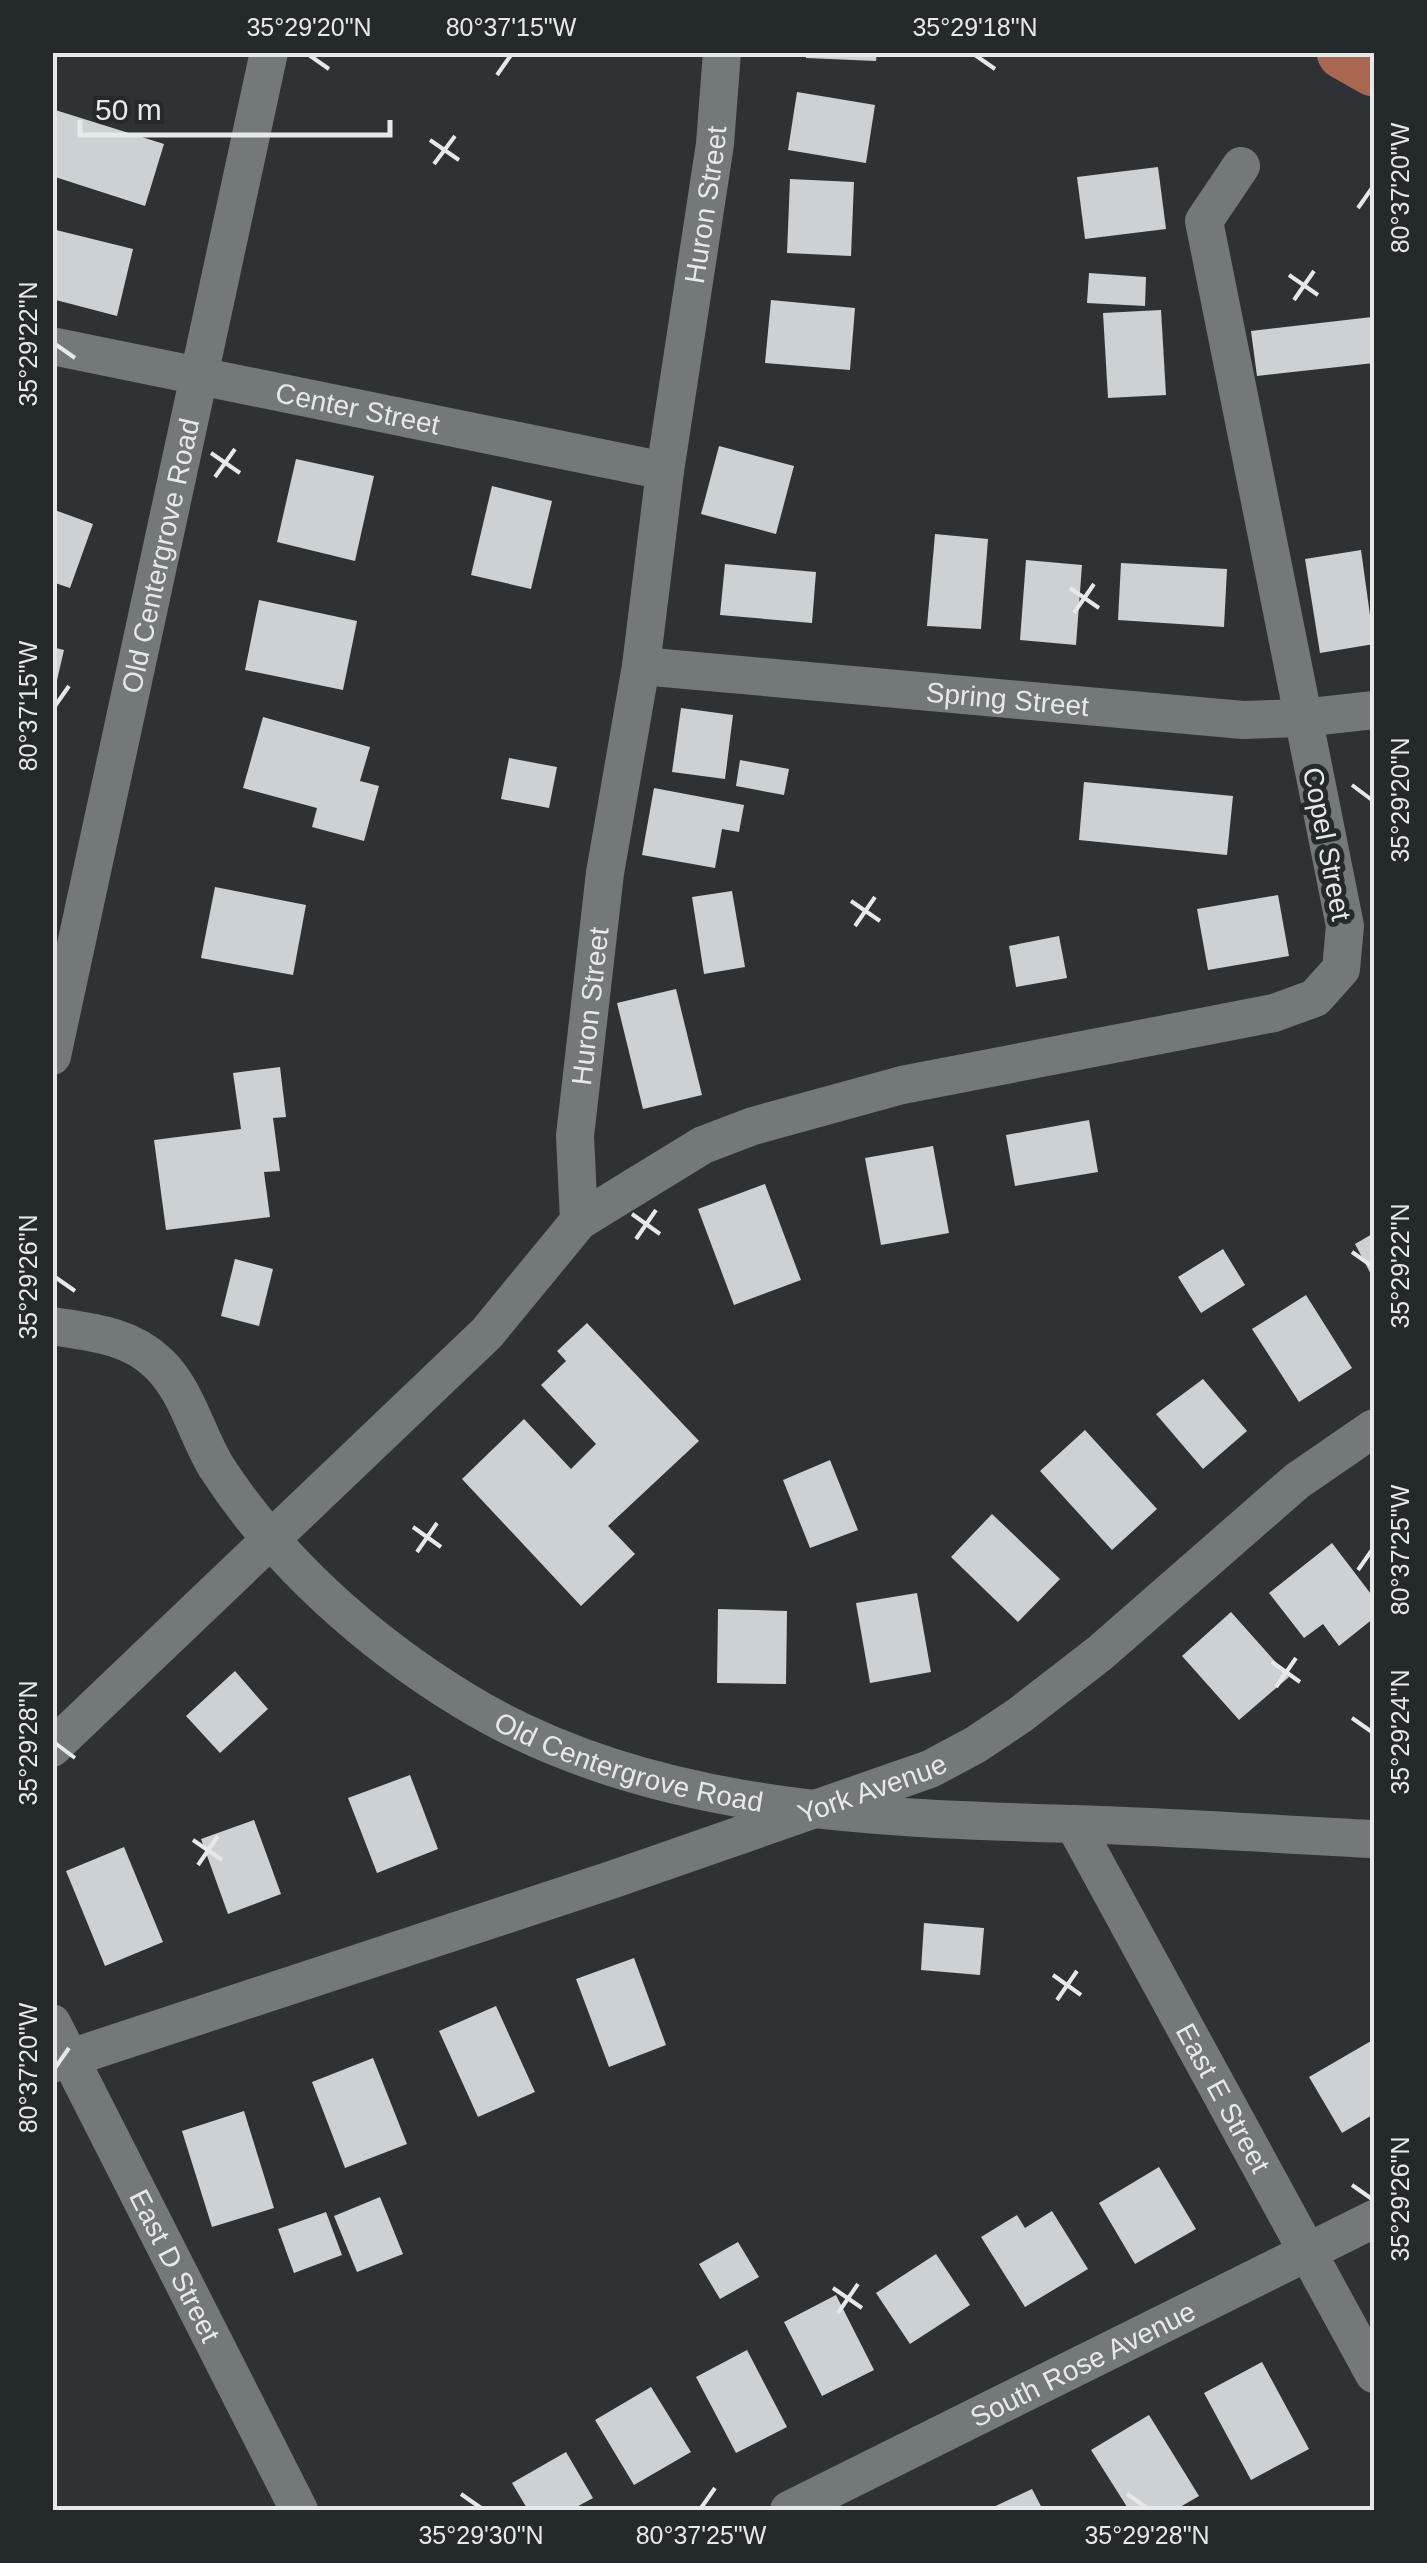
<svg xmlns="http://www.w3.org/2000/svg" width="1427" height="2563" font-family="Helvetica,sans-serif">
<rect width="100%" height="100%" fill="#2e3235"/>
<g fill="#cbd1d4">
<path d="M806,52H877L876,61L806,58Z"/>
<path d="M797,92L875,105L866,163L788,150Z"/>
<path d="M52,109L164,144L145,206L52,176Z"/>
<path d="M1158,167L1166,229L1085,239L1077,177Z"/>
<path d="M790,179L854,182L851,256L787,253Z"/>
<path d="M52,229L133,249L117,316L52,299Z"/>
<path d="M1089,273L1146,277L1145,306L1087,303Z"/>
<path d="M771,300L855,308L850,370L765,363Z"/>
<path d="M1161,310L1166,395L1108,398L1103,313Z"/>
<path d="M1372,317L1374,363L1257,376L1251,331Z"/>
<path d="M719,446L794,466L776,534L701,514Z"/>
<path d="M296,459L374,476L355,561L277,542Z"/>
<path d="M492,486L552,501L531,589L471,575Z"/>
<path d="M52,509L93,524L70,588L52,582Z"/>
<path d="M935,534L988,539L981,629L927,626Z"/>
<path d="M1361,550L1374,644L1320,653L1305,559Z"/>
<path d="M1026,560L1082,565L1076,645L1020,640Z"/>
<path d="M1121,563L1227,569L1224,627L1118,620Z"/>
<path d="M725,564L816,572L812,623L720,615Z"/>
<path d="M259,600L357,621L343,690L245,670Z"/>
<path d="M52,647L64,650L54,693H52Z"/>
<path d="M681,708L733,715L725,779L672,772Z"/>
<path d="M263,717L370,747L360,781L379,786L364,841L312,827L317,808L243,788Z"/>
<path d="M509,758L557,767L549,808L501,799Z"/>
<path d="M740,760L789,769L784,795L736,786Z"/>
<path d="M1084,782L1233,796L1227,855L1079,840Z"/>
<path d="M654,788L744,805L739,832L722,829L715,868L642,855Z"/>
<path d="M215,887L306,905L293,975L201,958Z"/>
<path d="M732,891L745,967L704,974L692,897Z"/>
<path d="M1278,895L1289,956L1208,970L1197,909Z"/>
<path d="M1059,936L1067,978L1016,987L1009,946Z"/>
<path d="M676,989L702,1095L643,1109L617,1003Z"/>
<path d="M280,1067L286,1117L273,1118L280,1171L264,1172L270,1217L166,1230L154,1140L241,1129L233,1073Z"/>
<path d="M1089,1120L1098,1172L1015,1186L1006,1135Z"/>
<path d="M933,1146L949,1233L881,1245L865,1158Z"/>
<path d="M765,1184L801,1280L734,1305L698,1209Z"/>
<path d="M1374,1233V1280L1355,1244Z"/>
<path d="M1223,1249L1245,1285L1201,1313L1178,1277Z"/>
<path d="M235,1259L273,1269L259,1326L221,1316Z"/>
<path d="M1306,1295L1352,1368L1299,1402L1252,1329Z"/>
<path d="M587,1323L699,1441L608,1526L635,1554L581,1606L462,1479L524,1419L571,1469L596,1444L541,1385L566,1361L557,1351Z"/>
<path d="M1203,1379L1247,1431L1203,1469L1156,1414Z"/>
<path d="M1085,1430L1157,1509L1112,1550L1040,1471Z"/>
<path d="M830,1460L858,1530L810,1548L783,1480Z"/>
<path d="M992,1514L1060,1579L1018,1622L951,1557Z"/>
<path d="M1332,1543L1374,1598V1618L1339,1646L1323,1624L1304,1638L1269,1593Z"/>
<path d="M917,1593L931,1672L870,1683L856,1603Z"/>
<path d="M718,1609L787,1611L786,1684L717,1683Z"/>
<path d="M1231,1612L1289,1677L1239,1720L1182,1656Z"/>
<path d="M235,1671L268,1709L220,1753L186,1716Z"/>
<path d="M410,1775L438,1849L377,1873L348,1798Z"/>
<path d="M254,1820L281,1894L228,1914L201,1839Z"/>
<path d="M124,1847L163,1942L105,1966L66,1871Z"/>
<path d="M924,1923L984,1928L980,1975L921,1970Z"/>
<path d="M634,1958L666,2045L609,2067L576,1979Z"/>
<path d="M496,2006L535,2092L478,2117L439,2031Z"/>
<path d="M1371,2041L1374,2047V2114L1342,2133L1309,2077Z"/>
<path d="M373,2058L407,2144L345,2168L312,2082Z"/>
<path d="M244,2111L274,2208L212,2227L182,2131Z"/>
<path d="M1159,2167L1196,2229L1135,2264L1099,2203Z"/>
<path d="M380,2197L403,2254L357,2272L334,2216Z"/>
<path d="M1052,2211L1088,2269L1025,2307L981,2237L1017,2215L1025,2228Z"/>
<path d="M326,2212L342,2255L294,2273L278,2229Z"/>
<path d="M738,2242L759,2277L720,2299L699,2264Z"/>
<path d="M936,2254L970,2305L910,2344L876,2293Z"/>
<path d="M836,2295L874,2370L822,2396L784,2322Z"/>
<path d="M747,2350L787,2427L736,2453L696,2377Z"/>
<path d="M1262,2362L1309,2449L1251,2480L1204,2393Z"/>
<path d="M651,2387L691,2452L634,2485L595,2420Z"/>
<path d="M1149,2415L1199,2496L1175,2510H1129L1091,2450Z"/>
<path d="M566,2452L593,2498L571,2510H528L512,2483Z"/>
<path d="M1032,2489L1043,2510H987Z"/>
</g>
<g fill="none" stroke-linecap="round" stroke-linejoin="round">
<g stroke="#73787a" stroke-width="38">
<path id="s1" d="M52,346L665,471"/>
<path id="s2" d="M641,666L1243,720L1302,718L1374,710"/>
<path id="s3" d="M52,1056L269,52"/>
<path d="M579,1221L703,1145L753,1126L902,1085L1274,1013L1315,998L1341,969L1345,926L1204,221L1241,166"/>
<path id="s4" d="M52,1326C90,1332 129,1335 158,1363C187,1390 196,1434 217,1468C278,1562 368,1642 463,1700C643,1811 867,1818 1072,1824C1173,1827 1274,1834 1374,1839"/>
<path id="s5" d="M52,1748L487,1333L579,1221L575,1136L605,873L641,666L665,471L715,144L722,52"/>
<path id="s6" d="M1074,1824L1374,2374"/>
<path id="s7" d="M52,2023L299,2510"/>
<path id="s8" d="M52,2064L614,1879L930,1769L975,1745L1020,1715L1100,1653L1297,1481L1374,1428"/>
<path id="s9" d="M789,2510L1374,2219"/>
</g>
<path stroke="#a8674e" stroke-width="55" d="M1344,52L1374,69"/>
</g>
<path fill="none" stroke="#e6e9ea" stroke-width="4" d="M309,55L329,69M975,55L995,69M497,75L511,55M430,140L459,160M434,164L455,136M1358,208L1372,188M1289,275L1318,295M1294,300L1314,271M55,344L75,358M211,453L240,473M215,477L235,449M1070,588L1099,608M1074,613L1094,584M55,706L69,686M1352,785L1372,800M851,901L880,921M855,926L875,897M632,1214L660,1234M636,1239L656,1210M1352,1252L1372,1266M55,1277L75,1291M413,1527L441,1547M417,1552L437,1523M1358,1570L1372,1550M1272,1662L1300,1682M1276,1687L1296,1658M1352,1718L1372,1732M55,1743L75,1758M193,1840L222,1860M198,1865L218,1836M1053,1975L1081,1995M1057,2000L1077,1971M55,2068L69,2048M1352,2185L1372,2199M833,2288L862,2308M838,2313L858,2284M461,2494L481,2508M1127,2494L1147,2508M701,2508L715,2488"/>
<g text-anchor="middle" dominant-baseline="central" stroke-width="10" stroke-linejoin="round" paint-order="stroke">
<g font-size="28" fill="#e6e9ea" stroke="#24292b">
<text stroke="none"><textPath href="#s5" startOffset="1772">Huron Street</textPath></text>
<text stroke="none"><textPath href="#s1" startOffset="312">Center Street</textPath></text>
<text stroke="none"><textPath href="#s3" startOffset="512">Old Centergrove Road</textPath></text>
<text stroke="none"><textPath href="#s2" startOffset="368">Spring Street</textPath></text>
<text transform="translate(1327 844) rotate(79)">Copel Street</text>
<text stroke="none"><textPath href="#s5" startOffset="962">Huron Street</textPath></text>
<text stroke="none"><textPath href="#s4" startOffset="755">Old Centergrove Road</textPath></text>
<text stroke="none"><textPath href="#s8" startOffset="865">York Avenue</textPath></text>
<text stroke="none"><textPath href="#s6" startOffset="312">East E Street</textPath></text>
<text stroke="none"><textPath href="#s7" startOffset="272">East D Street</textPath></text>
<text stroke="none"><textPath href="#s9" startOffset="328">South Rose Avenue</textPath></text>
</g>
</g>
<rect width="1427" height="2563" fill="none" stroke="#24292b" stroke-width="110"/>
<path d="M80 120v15h310v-15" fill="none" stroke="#e6e9ea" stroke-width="5"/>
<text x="95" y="120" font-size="30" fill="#e6e9ea" stroke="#24292b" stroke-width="8" paint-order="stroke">50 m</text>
<rect x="55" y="55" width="1317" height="2453" fill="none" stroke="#e6e9ea" stroke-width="4"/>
<g font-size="25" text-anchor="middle" fill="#e6e9ea">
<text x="309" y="36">35°29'20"N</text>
<text x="511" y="36">80°37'15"W</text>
<text x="975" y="36">35°29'18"N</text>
<text transform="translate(1400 188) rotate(-90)" y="9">80°37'20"W</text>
<text transform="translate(28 344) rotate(-90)" y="9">35°29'22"N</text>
<text transform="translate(28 706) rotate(-90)" y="9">80°37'15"W</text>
<text transform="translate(1400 800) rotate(-90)" y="9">35°29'20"N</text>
<text transform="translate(1400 1266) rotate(-90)" y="9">35°29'22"N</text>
<text transform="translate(28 1277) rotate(-90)" y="9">35°29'26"N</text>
<text transform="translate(1400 1550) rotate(-90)" y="9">80°37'25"W</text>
<text transform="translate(1400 1732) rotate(-90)" y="9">35°29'24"N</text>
<text transform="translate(28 1743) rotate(-90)" y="9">35°29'28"N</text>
<text transform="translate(28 2068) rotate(-90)" y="9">80°37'20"W</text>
<text transform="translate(1400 2199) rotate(-90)" y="9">35°29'26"N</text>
<text x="481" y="2544">35°29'30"N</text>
<text x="701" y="2544">80°37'25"W</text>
<text x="1147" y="2544">35°29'28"N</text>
</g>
</svg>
